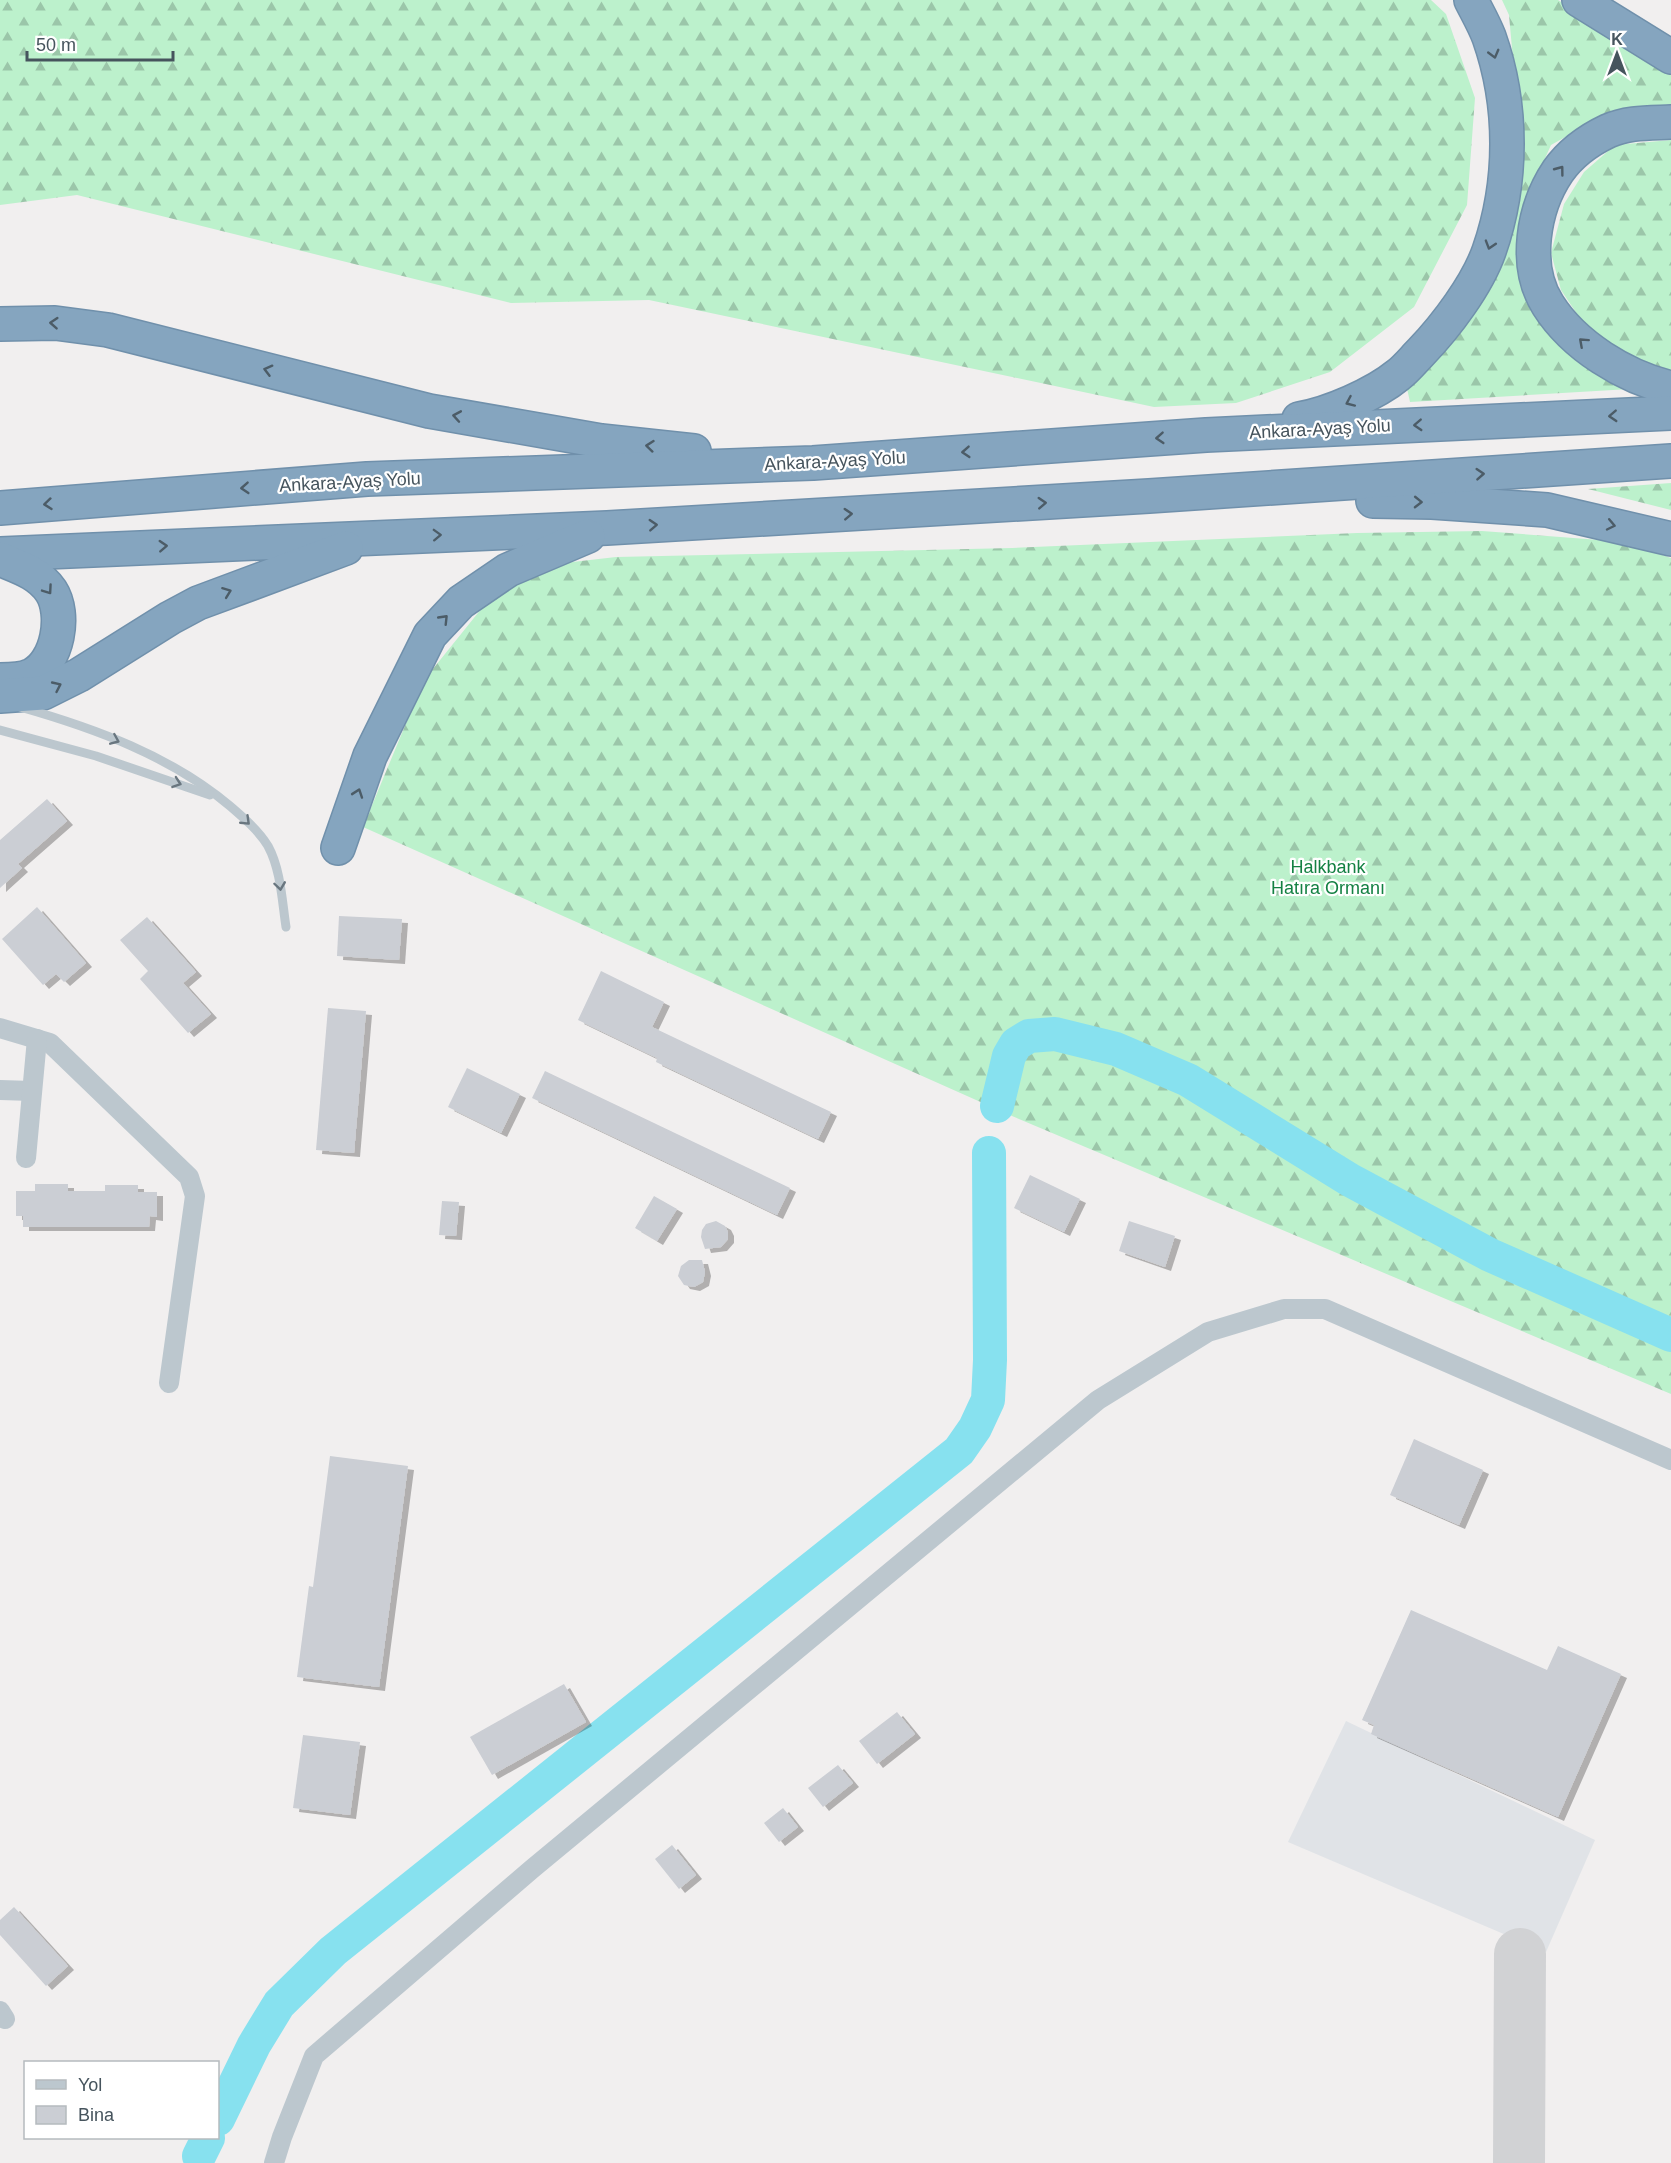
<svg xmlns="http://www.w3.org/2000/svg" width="1671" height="2163" font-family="Arial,sans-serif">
<defs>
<pattern id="forest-firs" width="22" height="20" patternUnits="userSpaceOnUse" patternTransform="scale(1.5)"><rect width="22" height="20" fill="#bcf1cc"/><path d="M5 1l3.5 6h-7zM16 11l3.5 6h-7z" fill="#9bc6a9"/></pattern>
<filter id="shadow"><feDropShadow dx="6" dy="4" stdDeviation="0" flood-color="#0004"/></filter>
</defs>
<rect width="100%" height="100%" fill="#f1efef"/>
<path fill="#e0e3e7" d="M1346,1721L1595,1840L1546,1952L1288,1842Z"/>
<g fill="url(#forest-firs)">
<path d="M0,0H1431L1446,14L1475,98L1467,205L1414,307L1330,372L1236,403L1154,407L649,300L511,303L77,195L0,205Z"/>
<path d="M1502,0H1558L1671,70V107L1605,115L1551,145L1526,201L1524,262L1630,389L1410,402L1406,384L1456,337L1492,279L1518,115L1509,15Z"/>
<path d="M1671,140V374L1610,350L1581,320L1561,290L1551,253L1564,204L1584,172L1615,145Z"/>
<path d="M1671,483V510L1588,489Z"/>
<path d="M1482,531L1626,542L1671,558V1394L1012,1116L363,827L424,680L490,598L555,564L616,557L1012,548L1357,533Z"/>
</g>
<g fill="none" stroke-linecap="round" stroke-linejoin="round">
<g stroke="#87e1ef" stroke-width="34">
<path d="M997,1106L1009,1056L1016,1044L1029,1036L1055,1034L1116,1049L1188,1080L1350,1180L1490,1255L1671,1335"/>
<path d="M218,2119L254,2045L279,2004L333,1951L959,1451L975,1428L988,1400L990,1360L989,1153"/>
<path d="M199,2156L208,2138"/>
</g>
<path stroke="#d1d2d4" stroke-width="52" d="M1519,2163L1520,1954"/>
</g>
<g fill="#cbced4" filter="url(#shadow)">
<path d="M47,799L67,821L18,864L22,868L0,888V840Z"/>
<path d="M37,907L86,963L64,982L56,974L43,985L2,939Z"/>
<path d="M339,916L402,919L399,960L337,956Z"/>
<path d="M147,917L196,972L183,983L211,1014L188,1033L140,979L148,971L120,940Z"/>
<path d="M601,971L664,1002L652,1027L831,1112L818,1139L656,1062L657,1058L578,1020Z"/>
<path d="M328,1008L366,1011L354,1153L316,1150Z"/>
<path d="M467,1068L520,1094L501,1133L448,1107Z"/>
<path d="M545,1071L790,1188L777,1215L532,1098Z"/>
<path d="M1030,1175L1080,1199L1064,1232L1014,1208Z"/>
<path d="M35,1184H68V1191H105V1185H138V1192H157V1217L150,1216L149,1227H23V1216H16V1191H35Z"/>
<path d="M654,1196L677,1209L657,1241L635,1228Z"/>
<path d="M442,1201L459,1202L456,1236L439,1235Z"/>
<path d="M716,1221L725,1226L728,1232V1239L721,1247L705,1249L701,1237L702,1230L706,1224Z"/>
<path d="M1129,1221L1175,1236L1165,1267L1119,1251Z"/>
<path d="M689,1260H702L705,1272L703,1282L694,1287L684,1285L678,1276L681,1266Z"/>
<path d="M1414,1439L1483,1470L1459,1525L1390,1495Z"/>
<path d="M330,1456L408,1466L379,1687L297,1677L309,1586L313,1587Z"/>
<path d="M1411,1610L1547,1670L1558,1646L1621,1674L1558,1817L1371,1734L1374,1725L1362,1720Z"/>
<path d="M564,1684L586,1722L492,1775L470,1737Z"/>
<path d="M897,1712L915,1734L877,1764L859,1741Z"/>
<path d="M303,1735L360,1742L350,1815L293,1808Z"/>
<path d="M838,1765L853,1783L823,1807L808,1788Z"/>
<path d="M783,1808L798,1827L779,1842L764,1823Z"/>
<path d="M672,1845L696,1875L679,1889L655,1859Z"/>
<path d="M14,1907L68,1966L46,1986L0,1935V1920Z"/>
</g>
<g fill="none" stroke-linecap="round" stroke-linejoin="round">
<g stroke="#7090ab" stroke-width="36">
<g id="highway">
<path d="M1579,0L1671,57"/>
<path d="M1671,122C1649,123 1628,122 1608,131C1589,140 1570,154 1558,171C1533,208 1523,266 1548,305C1574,346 1625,377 1671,388"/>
<path d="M0,324L55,323L108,330L429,411L601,441L694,451"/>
<path d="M1299,419C1329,414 1375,394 1398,375C1407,368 1414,359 1421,352C1446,326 1477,285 1489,251C1513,182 1513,105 1489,37C1484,24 1477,12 1471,0"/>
<path d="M1373,501L1432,502L1547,510L1671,539"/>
<path d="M0,508L367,479L813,463L1206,435L1671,413"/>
<path d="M0,554L607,528L1149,496L1671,461"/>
<path d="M0,559C19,567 39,573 51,591C66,614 58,662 32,675C23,680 11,680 0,680"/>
<path d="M0,696L43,693L79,675L170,618L198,603L346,548"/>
<path d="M338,848L370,756L430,635L461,602L508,570L588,536"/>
</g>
</g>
<g stroke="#bcc7ce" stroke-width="9">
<path d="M20,707C94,728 171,756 230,806C244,818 259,831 268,846C281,870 282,901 286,927"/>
<path d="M0,730L96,756L210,795"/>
</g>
<g stroke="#bcc7ce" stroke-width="20">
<path d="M0,1028L50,1043L189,1177L195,1196L169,1383"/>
<path d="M0,1090L32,1091"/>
<path d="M26,1158L37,1039"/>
<path d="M0,2011L5,2019"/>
<path d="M274,2163L282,2137L314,2056L532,1869L1098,1400L1208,1332L1284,1309H1325L1671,1460"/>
</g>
<use href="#highway" stroke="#85a5bf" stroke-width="33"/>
</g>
<defs><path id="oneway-chevron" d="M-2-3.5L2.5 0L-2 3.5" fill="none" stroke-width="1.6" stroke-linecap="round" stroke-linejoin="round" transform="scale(1.5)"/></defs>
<g stroke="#4c5c67">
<use href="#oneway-chevron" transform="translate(1494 54) rotate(75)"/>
<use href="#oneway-chevron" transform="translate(1560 170) rotate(-53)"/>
<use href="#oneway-chevron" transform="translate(1490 245) rotate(107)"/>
<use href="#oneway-chevron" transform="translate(54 323) rotate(-176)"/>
<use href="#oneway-chevron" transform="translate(1583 342) rotate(-138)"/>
<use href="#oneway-chevron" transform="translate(268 370) rotate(-165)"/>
<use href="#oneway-chevron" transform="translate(1350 402) rotate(156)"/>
<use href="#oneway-chevron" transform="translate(457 416) rotate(-170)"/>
<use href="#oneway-chevron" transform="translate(1613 416) rotate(177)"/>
<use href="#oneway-chevron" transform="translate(1418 425) rotate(177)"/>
<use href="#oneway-chevron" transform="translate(1160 438) rotate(176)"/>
<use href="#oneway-chevron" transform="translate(650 446) rotate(-174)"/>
<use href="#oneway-chevron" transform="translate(966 452) rotate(176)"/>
<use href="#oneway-chevron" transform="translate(1480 474) rotate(-4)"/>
<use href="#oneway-chevron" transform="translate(245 488) rotate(176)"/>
<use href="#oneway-chevron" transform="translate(1418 502) rotate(1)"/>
<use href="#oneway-chevron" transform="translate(1042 503) rotate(-3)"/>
<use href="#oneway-chevron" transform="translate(48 504) rotate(174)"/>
<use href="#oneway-chevron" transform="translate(848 514) rotate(-3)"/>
<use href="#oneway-chevron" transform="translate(653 525) rotate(-3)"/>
<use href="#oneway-chevron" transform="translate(1611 525) rotate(12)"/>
<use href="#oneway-chevron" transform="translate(437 535) rotate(-2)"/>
<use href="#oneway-chevron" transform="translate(163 546) rotate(-3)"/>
<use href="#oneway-chevron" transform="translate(48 590) rotate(55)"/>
<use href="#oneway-chevron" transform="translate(227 592) rotate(-21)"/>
<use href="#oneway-chevron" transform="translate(444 619) rotate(-46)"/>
<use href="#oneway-chevron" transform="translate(57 686) rotate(-25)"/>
<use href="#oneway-chevron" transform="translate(358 793) rotate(-71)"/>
</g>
<g stroke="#69767f">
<use href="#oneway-chevron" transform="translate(115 740) rotate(23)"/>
<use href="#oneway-chevron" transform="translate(177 783) rotate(19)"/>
<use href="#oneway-chevron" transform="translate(246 821) rotate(44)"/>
<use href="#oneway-chevron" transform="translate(280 886) rotate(82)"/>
</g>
<g text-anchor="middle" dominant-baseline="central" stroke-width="4.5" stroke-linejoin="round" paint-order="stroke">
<g font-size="18" fill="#46545d" stroke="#fff">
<text transform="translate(1320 429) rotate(-3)">Ankara-Ayaş Yolu</text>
<text transform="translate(835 461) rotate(-3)">Ankara-Ayaş Yolu</text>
<text transform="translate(350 482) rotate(-3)">Ankara-Ayaş Yolu</text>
</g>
<g font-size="18" fill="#148143" stroke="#fff">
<text x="1328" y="867">Halkbank<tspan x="1328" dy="21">Hatıra Ormanı</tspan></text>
</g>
</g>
<rect x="24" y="2061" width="195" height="78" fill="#ffffff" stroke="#b5bbbe" stroke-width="1.5"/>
<rect x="36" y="2080" width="30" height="9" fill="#bcc7ce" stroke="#b5bbbe" stroke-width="1.5"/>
<text x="78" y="2091" font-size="18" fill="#46545d">Yol</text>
<rect x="36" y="2106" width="30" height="18" fill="#cbced4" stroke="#b5bbbe" stroke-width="1.5"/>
<text x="78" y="2121" font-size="18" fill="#46545d">Bina</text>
<g transform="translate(1617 54)" stroke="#ffffff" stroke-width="4.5" paint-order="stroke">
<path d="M0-4.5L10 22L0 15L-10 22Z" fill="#46545d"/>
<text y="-9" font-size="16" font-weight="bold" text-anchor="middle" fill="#46545d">K</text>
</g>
<path d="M27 51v9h146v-9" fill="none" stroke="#46545d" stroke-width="3"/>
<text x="36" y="51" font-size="18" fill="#46545d" stroke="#ffffff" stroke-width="4.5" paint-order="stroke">50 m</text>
</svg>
